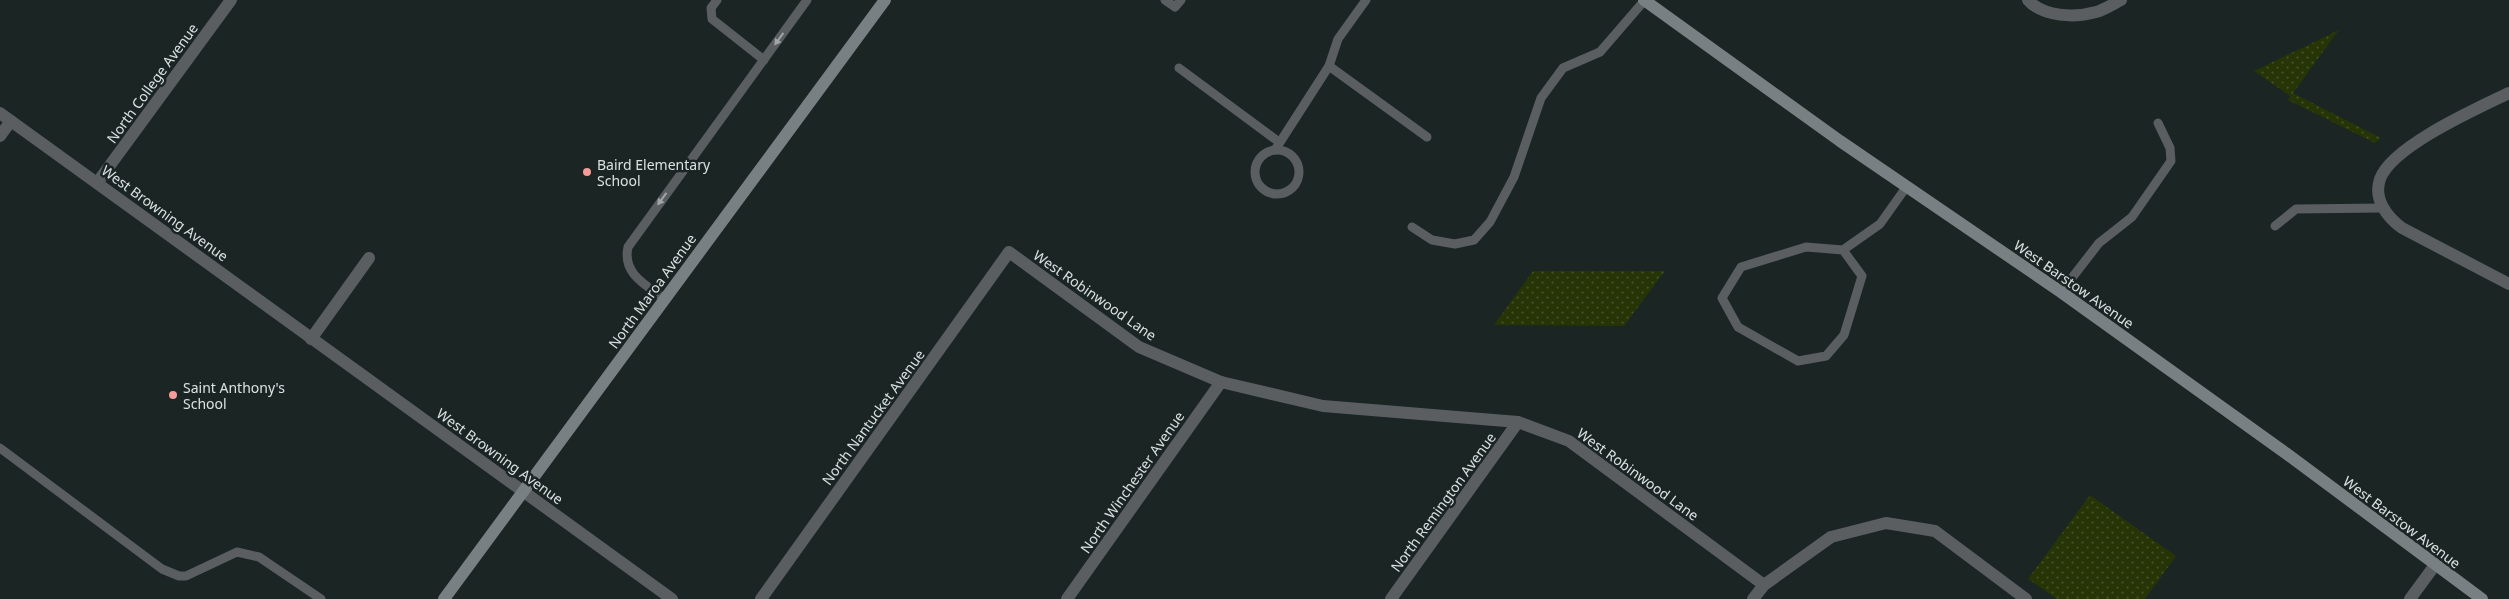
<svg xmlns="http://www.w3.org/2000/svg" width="2509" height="599" font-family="'Noto Sans',sans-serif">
<defs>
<pattern id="grass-dots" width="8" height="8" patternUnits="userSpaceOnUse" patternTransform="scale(1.25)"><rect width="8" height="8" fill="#263406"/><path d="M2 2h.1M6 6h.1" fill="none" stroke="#45512a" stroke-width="1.8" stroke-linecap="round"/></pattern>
</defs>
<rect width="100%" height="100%" fill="#1a2524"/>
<g fill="url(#grass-dots)">
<path d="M2339,30L2293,93L2381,138L2375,143L2288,100L2290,96L2254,71Z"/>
<path d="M1533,271H1665L1624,326L1494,325Z"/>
<path d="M2090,495L2176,556L2145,599H2057L2028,579Z"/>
</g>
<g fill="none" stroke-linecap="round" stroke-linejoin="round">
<g stroke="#5a5e61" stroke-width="9">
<path d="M717,0L711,8L712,19L764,60"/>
<path d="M1165,0L1175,7L1181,0"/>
<path d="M1329,66L1427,137"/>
<path d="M1179,68L1279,142"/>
<circle cx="1277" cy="172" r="22"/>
<path d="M1275,150L1329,66L1338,39L1366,0"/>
<path d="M2275,226L2296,209L2382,208"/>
<path d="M1412,227L1432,240L1455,244L1474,240L1490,222L1514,177L1541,98L1563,68L1600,52L1644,1"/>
<path d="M1806,247L1843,250L1862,276L1844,335L1826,356L1798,361L1738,327L1722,298L1741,267Z"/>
<path d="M1843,250L1880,224L1907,186"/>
<path d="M2061,292L2099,243L2132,217L2171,161L2170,148L2158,123"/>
<path d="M665,299C646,285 622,274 628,247L807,0"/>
<path d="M0,448L162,569L179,576H186L237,552L259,557L321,599"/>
</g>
<g stroke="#5a5e61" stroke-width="12">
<path d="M2028,0C2043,17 2075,18 2096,12C2104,10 2113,4 2121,0"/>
<path d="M2509,93C2478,108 2392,146 2380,179C2373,199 2387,217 2402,228L2509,284"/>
<path d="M0,113L672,599"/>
<path d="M0,136L11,121"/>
<path d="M97,183L231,0"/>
<path d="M311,339L369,258"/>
<path d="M761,599L1009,252L1139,347L1221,382L1323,406L1518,422L1569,441L1764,585"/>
<path d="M1067,599L1221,382"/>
<path d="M1391,599L1518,422"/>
<path d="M1753,599L1764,585L1831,537L1886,523L1935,531L2026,599"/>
<path d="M2410,599L2435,565"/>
</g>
<g stroke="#798084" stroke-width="12">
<path d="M1644,0L1840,141L2061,292L2287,454L2482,599"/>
<path d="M444,599L885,0"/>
</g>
</g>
<defs><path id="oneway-solid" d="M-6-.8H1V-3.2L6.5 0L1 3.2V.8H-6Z" transform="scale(1.25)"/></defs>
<g fill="#a0a6a7">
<use href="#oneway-solid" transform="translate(779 39) rotate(126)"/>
<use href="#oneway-solid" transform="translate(662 199) rotate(126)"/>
</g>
<g fill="#f59b9a" stroke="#1a2524" stroke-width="2">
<circle cx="587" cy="172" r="5"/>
<circle cx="173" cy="395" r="5"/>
</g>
<g text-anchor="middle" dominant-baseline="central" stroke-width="5" stroke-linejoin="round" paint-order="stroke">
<g font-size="14" fill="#dae1e1" stroke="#1a2524">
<text transform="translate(152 83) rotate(-54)">North College Avenue</text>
<text transform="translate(165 213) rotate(36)">West Browning Avenue</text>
<text transform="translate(2074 284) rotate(35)">West Barstow Avenue</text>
<text transform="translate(652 291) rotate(-54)">North Maroa Avenue</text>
<text transform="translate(1095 295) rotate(35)">West Robinwood Lane</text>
<text transform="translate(873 417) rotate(-54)">North Nantucket Avenue</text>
<text transform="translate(500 456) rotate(36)">West Browning Avenue</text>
<text transform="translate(1638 474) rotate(36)">West Robinwood Lane</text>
<text transform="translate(1132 482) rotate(-55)">North Winchester Avenue</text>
<text transform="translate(1443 502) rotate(-54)">North Remington Avenue</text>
<text transform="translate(2402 522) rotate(37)">West Barstow Avenue</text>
</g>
<g font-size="14" fill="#dae1e1" stroke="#1a2524" text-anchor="start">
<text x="597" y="164">Baird Elementary<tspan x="597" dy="16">School</tspan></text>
<text x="183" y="387">Saint Anthony's<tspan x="183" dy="16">School</tspan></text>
</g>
</g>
</svg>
